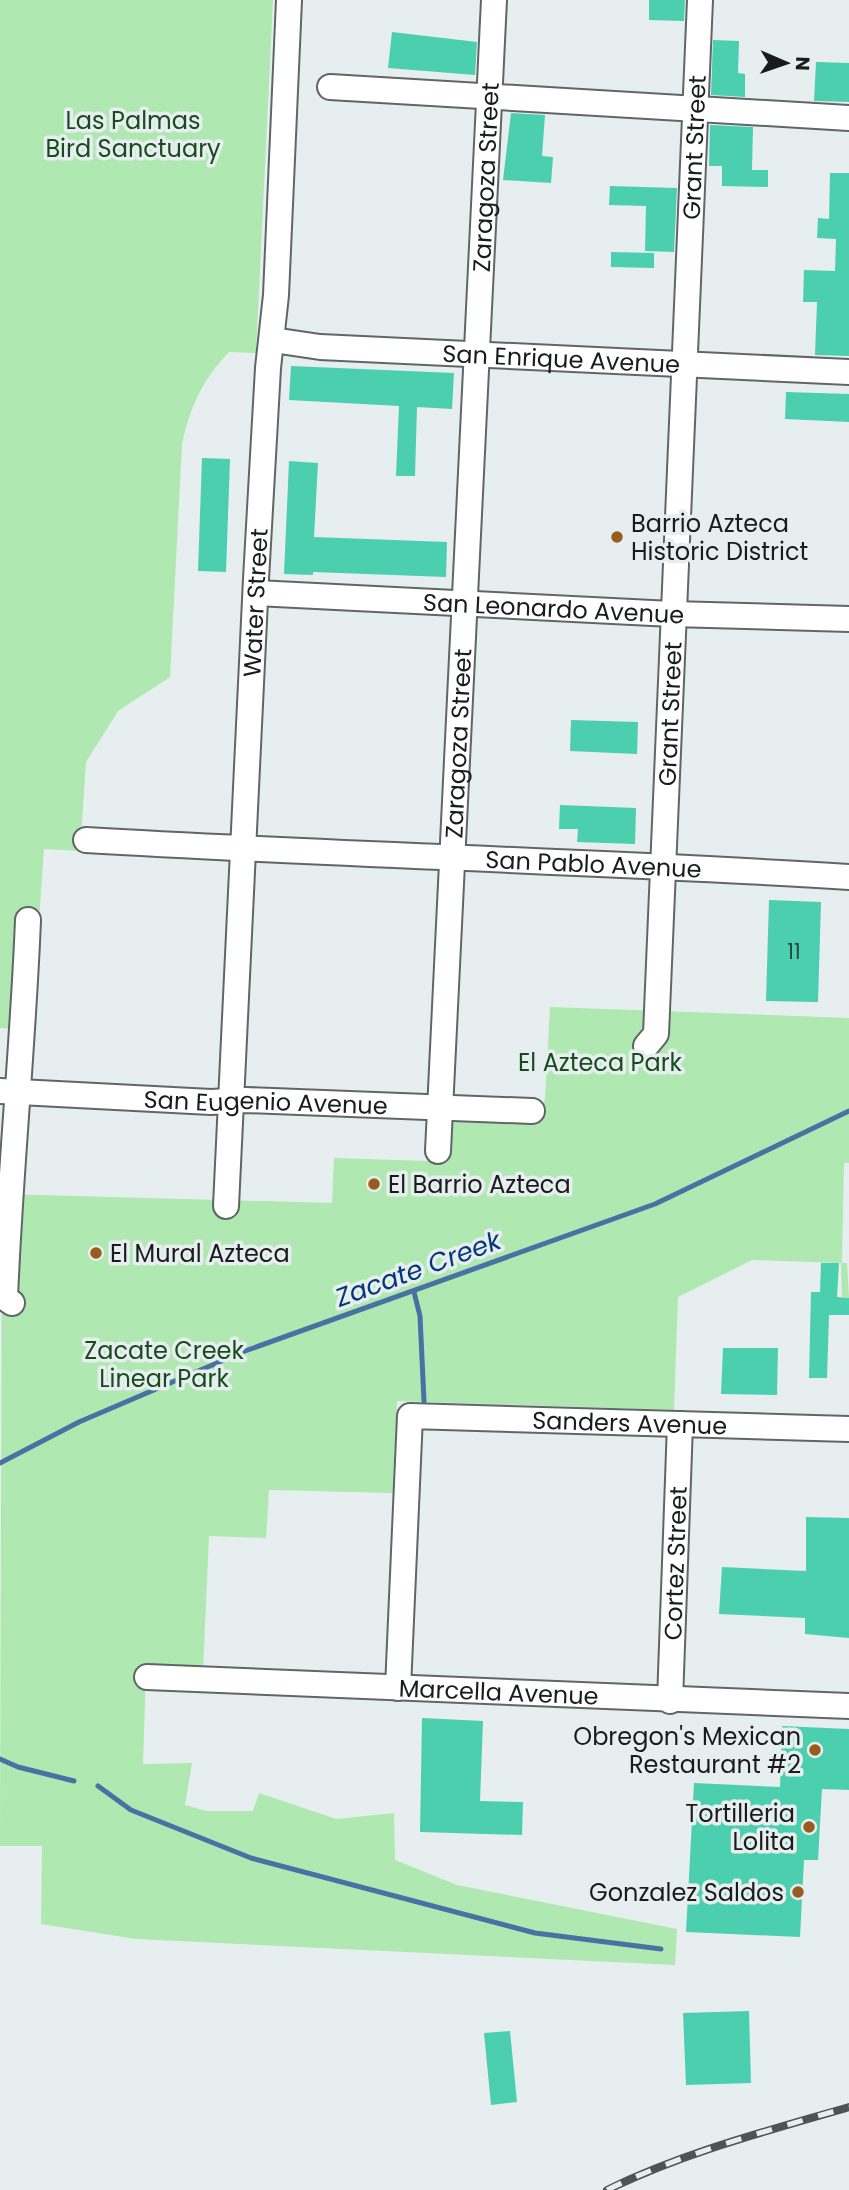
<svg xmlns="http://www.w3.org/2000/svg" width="849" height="2190" font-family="Poppins,sans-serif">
<rect width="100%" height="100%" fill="#e7eeef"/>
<g fill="#afe8b0">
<path d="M0,0H273L256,353L229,352C203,379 190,407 182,444L170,677L118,711L86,762L80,851L44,849L39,920L12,1029L0,1028Z"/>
<path d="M550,1007L849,1018V1163H844L842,1263H847L849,1298L842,1297L841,1263L752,1260L678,1297L674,1410L397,1401L393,1493L269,1490L266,1538L209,1536L203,1669L146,1668L143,1764L192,1763L185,1805L206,1811H253L259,1793L336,1819L394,1813L395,1860L457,1885L677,1929L675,1965L136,1939L41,1924L42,1846H0L2,1194L332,1203L334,1158L427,1161L428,1151L446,1115L535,1116L545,1099Z"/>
</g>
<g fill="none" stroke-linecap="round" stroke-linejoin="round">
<g stroke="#4a71a4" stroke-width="5">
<path d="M414,1292L420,1316L424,1401"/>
<path d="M0,1463L79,1422L245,1351L655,1204L849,1111"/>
<path d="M0,1759L18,1767L74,1781"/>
<path d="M98,1786L131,1810L251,1858L535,1933L661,1949"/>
</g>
</g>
<g fill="#4ccfae">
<path d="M649,0H685L684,21L649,20Z"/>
<path d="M392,32L477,42L475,75L388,68Z"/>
<path d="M713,40L739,41L738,73L745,74V97L711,95Z"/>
<path d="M816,62L849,63V102L814,101Z"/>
<path d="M511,113L545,115L542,156L553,157L551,183L503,180Z"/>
<path d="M710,125L753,127L752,170H768V187L722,186V166H709Z"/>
<path d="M830,173H849V356L815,355L817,302H803L804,270L835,271L836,239L817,238L818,218L829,219Z"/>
<path d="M610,186L677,188L674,252L645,251L646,206L609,205Z"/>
<path d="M611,252L654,253V268L611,267Z"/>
<path d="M291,366L454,373L452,409L417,407L415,476H396L399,406L289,400Z"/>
<path d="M786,392L849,394V422L785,419Z"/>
<path d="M202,458L230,459L226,572L198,571Z"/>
<path d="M289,461L318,463L314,537L447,542L446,577L313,572V575L284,574Z"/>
<path d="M571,720L638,722L637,754L570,751Z"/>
<path d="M560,805L636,808L635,844L577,842L578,829H559Z"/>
<path d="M769,900L821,902L818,1002L766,1001Z"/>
<path d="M821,1263H839L837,1297L849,1298V1315H829L827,1378H809L811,1292H820Z"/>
<path d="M723,1348H778L777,1395L721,1394Z"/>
<path d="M806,1517L849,1518V1638L805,1634V1618L719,1614L722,1567L806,1571Z"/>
<path d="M422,1718L483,1721L480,1801L523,1802L522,1835L420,1832Z"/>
<path d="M782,1726L849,1729V1790L822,1789L818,1860H804L800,1937L686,1932L694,1783L780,1787Z"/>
<path d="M749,2011L751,2083L686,2085L683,2013Z"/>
<path d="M510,2031L517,2102L491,2105L484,2033Z"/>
</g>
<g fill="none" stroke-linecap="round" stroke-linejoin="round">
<g stroke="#606667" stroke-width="28">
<g id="minor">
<path d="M330,87L849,118"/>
<path id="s1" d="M273,340L320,347L849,372"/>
<path id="s2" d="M256,593L672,614L849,619"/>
<path id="s3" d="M86,840C340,855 595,861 849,877"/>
<path id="s4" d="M646,1046L656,1034L700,0"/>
<path id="s5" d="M0,1091L211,1102L246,1100L532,1111"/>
<path id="s6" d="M438,1151L494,0"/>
<path id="s7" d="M226,1206L256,579L268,368L276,295L289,0"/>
<path d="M12,1303L5,1298C10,1172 23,1047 28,920"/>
<path id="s8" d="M147,1677L849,1706"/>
<path id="s9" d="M398,1688L410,1416L849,1429"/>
<path id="s10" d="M670,1701L680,1424"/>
</g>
</g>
<use href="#minor" stroke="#fff" stroke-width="24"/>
<g stroke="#505354" stroke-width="8">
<path id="rail" d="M607,2190C685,2152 767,2131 849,2107"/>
</g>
<use href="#rail" stroke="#e7eeef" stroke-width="5" stroke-dasharray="16" stroke-linecap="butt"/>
</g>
<g fill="#985c1e" stroke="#e7eeef" stroke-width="2.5">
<circle cx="617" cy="537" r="7"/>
<circle cx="374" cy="1184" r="7"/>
<circle cx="96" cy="1253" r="7"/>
<circle cx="815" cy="1750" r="7"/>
<circle cx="809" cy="1827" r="7"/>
<circle cx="798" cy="1892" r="7"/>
</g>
<g text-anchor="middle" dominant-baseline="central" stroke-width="7" stroke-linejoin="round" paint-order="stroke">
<g font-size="21" fill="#264940">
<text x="794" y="951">11</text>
</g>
<g font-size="24" fill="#184c1e" stroke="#e7eeef">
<text x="133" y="120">Las Palmas<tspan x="133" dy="28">Bird Sanctuary</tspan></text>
<text x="600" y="1062">El Azteca Park</text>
<text x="164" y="1350">Zacate Creek<tspan x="164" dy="28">Linear Park</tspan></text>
</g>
<g font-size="24" fill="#1a1c1c" stroke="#e7eeef">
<text stroke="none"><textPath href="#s4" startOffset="903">Grant Street</textPath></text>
<text stroke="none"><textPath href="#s6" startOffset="975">Zaragoza Street</textPath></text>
<text stroke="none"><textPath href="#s1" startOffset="289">San Enrique Avenue</textPath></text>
<text stroke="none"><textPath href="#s7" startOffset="604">Water Street</textPath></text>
<text stroke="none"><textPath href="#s2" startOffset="298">San Leonardo Avenue</textPath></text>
<text stroke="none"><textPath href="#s4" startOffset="336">Grant Street</textPath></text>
<text stroke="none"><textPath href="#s6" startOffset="408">Zaragoza Street</textPath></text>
<text stroke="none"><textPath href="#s3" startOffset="508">San Pablo Avenue</textPath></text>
<text stroke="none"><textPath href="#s5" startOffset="266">San Eugenio Avenue</textPath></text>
<text stroke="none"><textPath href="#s9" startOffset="492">Sanders Avenue</textPath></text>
<text stroke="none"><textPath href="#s10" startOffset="138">Cortez Street</textPath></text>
<text stroke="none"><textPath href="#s8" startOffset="352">Marcella Avenue</textPath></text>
</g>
<g font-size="24" fill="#1a1c1c" stroke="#e7eeef" text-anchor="start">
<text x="631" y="523">Barrio Azteca<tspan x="631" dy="28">Historic District</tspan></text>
<text x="388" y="1184">El Barrio Azteca</text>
<text x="110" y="1253">El Mural Azteca</text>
<text x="801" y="1736" text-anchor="end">Obregon's Mexican<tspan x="801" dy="28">Restaurant #2</tspan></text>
<text x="795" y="1813" text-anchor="end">Tortilleria<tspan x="795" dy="28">Lolita</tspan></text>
<text x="784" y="1892" text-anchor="end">Gonzalez Saldos</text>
</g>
<g font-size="26" font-style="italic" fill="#003879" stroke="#e7eeef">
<text transform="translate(418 1269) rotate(-20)">Zacate Creek</text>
</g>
</g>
<g transform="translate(786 63) rotate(92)" stroke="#e7eeef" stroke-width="5" paint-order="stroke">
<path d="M0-5L12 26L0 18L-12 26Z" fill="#1a1c1c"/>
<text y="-10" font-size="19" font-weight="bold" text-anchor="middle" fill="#1a1c1c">N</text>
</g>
</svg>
